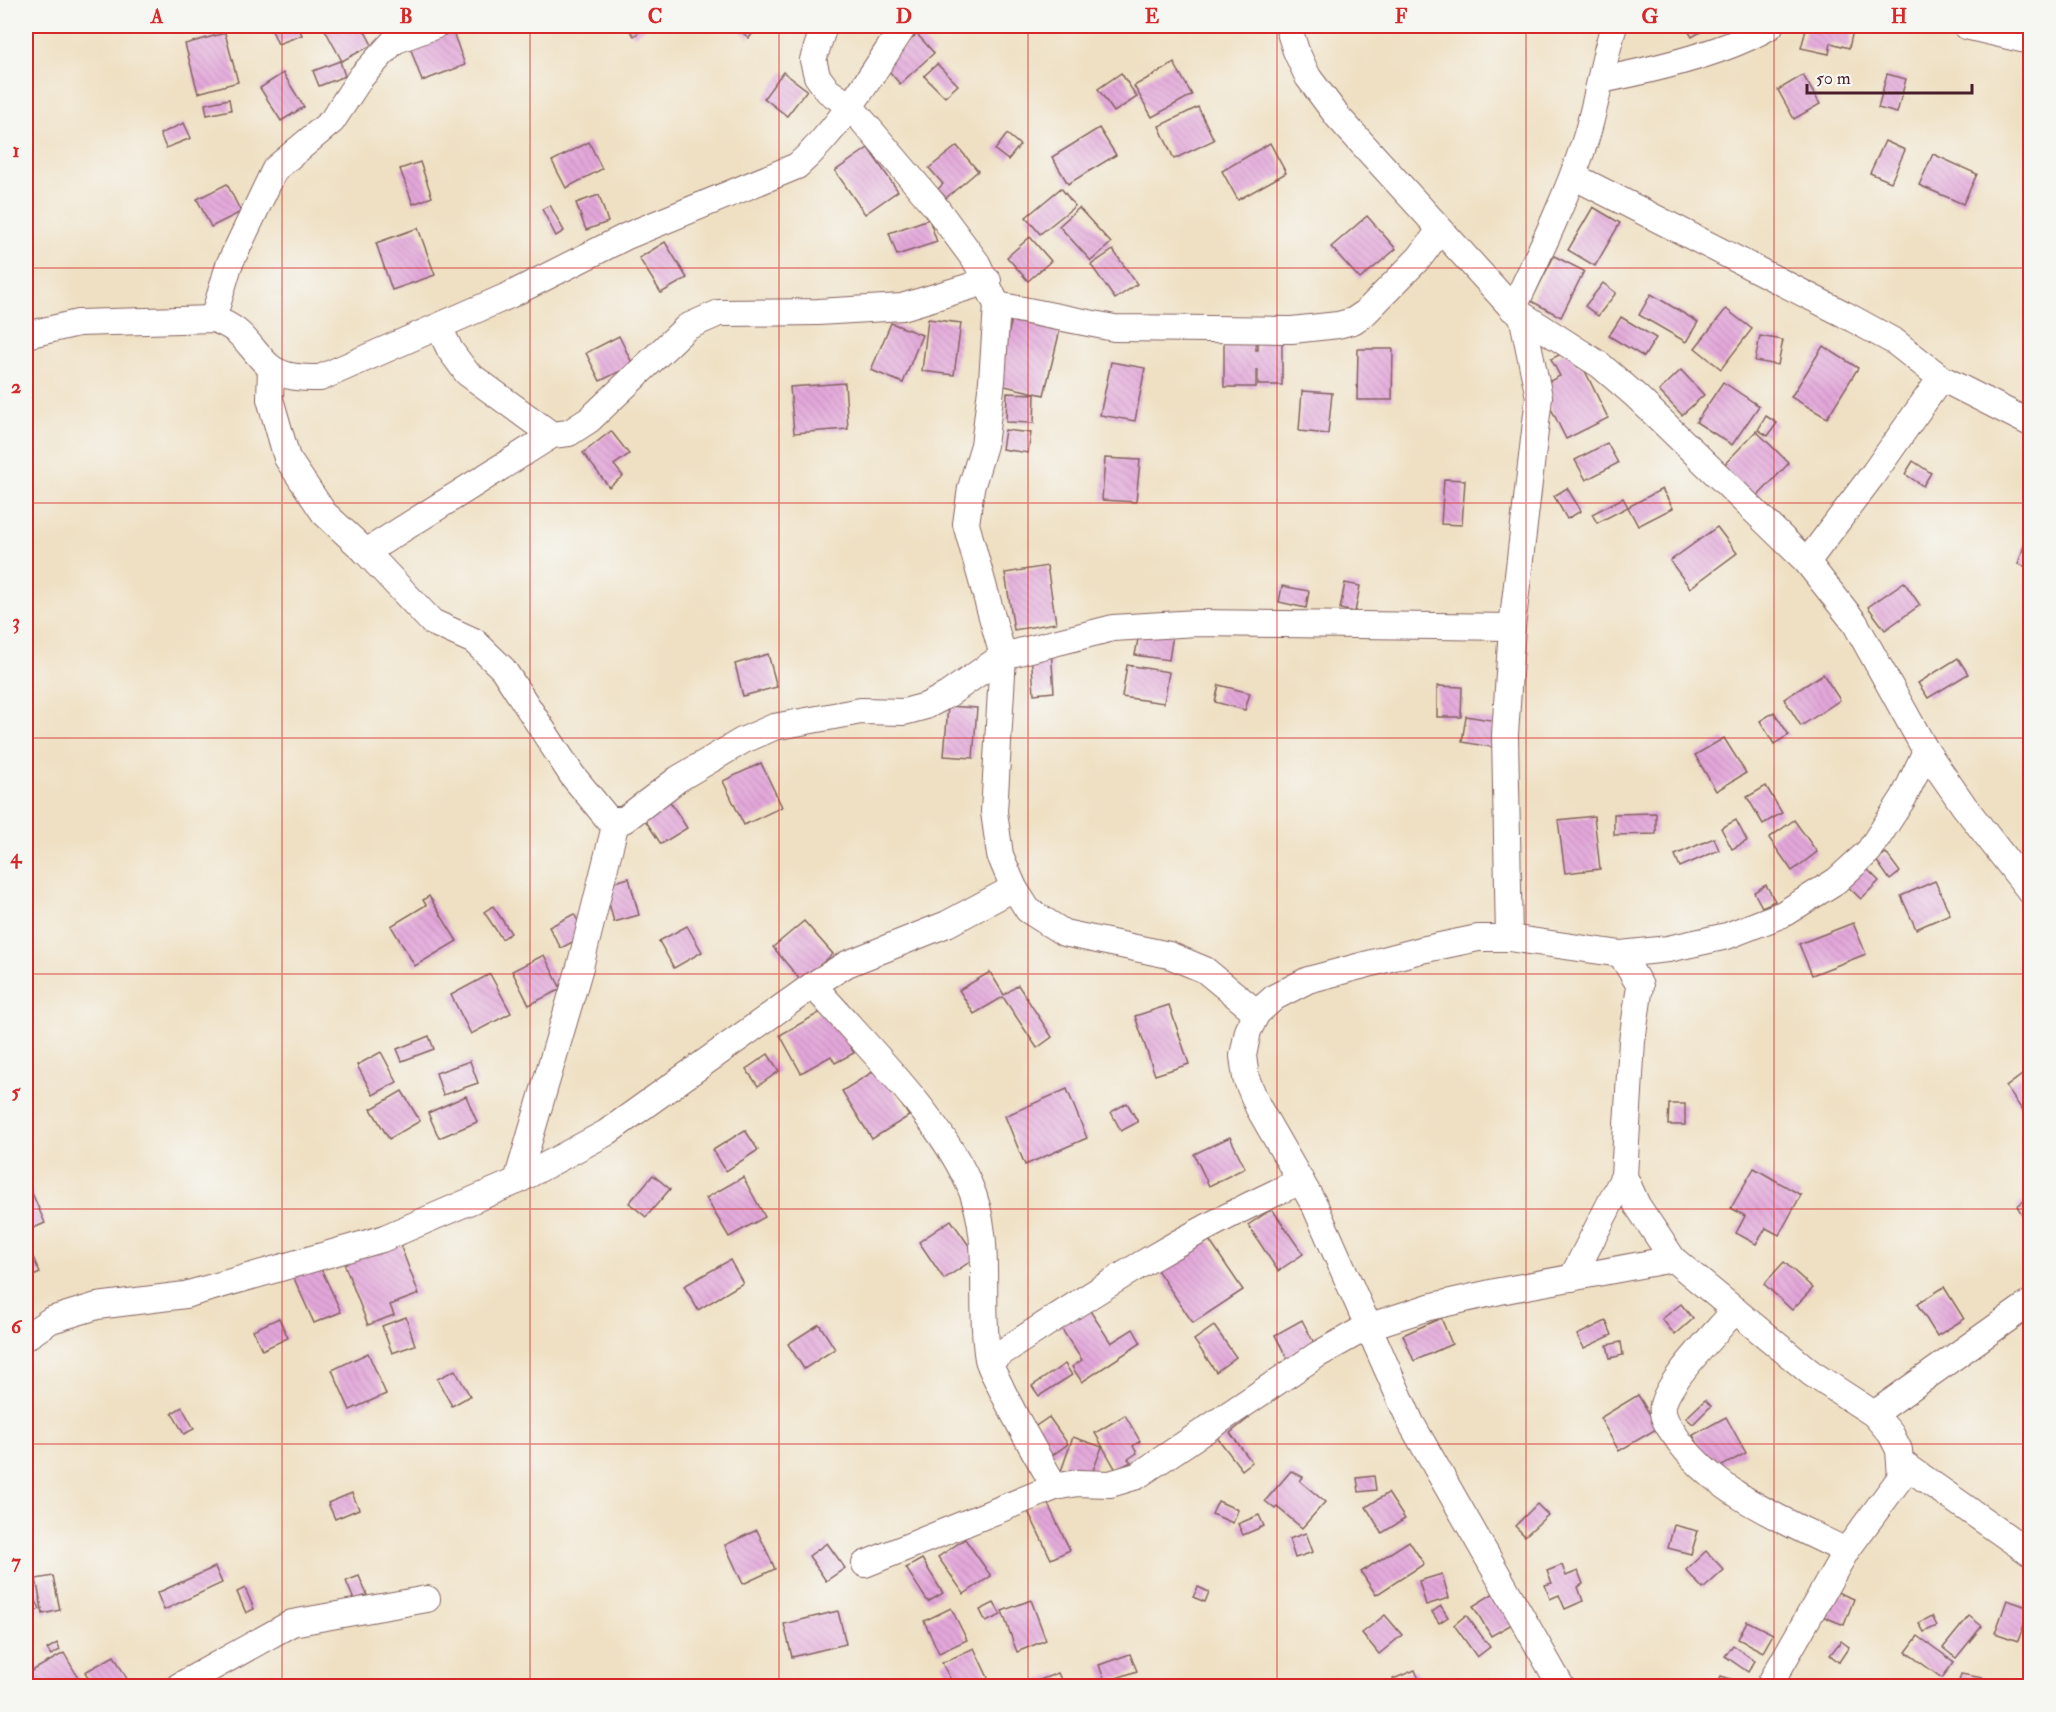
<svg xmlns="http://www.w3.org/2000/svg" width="2056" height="1712" font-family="'IM FELL Double Pica',serif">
<defs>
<pattern id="building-back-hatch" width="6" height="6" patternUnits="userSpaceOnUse" patternTransform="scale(1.5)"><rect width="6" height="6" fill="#e3a7da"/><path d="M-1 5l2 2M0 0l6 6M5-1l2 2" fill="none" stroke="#c48fbb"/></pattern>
</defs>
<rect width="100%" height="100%" fill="#f6f6f2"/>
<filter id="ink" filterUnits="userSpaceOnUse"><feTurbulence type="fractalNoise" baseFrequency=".0167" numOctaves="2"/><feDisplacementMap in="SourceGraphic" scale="12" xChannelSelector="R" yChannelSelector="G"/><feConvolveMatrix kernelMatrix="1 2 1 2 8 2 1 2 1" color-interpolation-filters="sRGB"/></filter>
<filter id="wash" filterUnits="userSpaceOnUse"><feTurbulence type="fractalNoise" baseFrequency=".008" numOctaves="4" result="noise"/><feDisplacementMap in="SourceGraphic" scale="24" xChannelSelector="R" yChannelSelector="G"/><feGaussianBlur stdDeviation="1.35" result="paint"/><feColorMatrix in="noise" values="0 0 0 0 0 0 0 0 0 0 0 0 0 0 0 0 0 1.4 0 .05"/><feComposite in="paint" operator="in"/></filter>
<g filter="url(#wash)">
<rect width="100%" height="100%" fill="#efe0c3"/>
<g id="blocks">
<g fill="url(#building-back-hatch)">
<path d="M270,26H298L302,35L278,44Z"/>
<path d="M329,26H362L372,45L342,61L324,28Z"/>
<path d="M626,26H647L634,36Z"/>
<path d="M734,26H759L749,38Z"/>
<path d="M1685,26H1711L1692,37Z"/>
<path d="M1807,26H1854L1849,48L1831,43L1829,54L1801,48Z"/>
<path d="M453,32L465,65L422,81L410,47Z"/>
<path d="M225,33L238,82L198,93L185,44Z"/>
<path d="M917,34L934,53L900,84L883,64Z"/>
<path d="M340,61L345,76L319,86L313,71Z"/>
<path d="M1174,63L1192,95L1152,117L1134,86Z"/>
<path d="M937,64L958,85L945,97L924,76Z"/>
<path d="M783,72L807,90L787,116L764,98Z"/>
<path d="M283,73L304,107L281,121L260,88Z"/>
<path d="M1121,73L1137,97L1114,112L1098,89Z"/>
<path d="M1887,74L1906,79L1897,113L1878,108Z"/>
<path d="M1803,75L1820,104L1794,119L1778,90Z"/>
<path d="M229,99L231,110L207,115L205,104Z"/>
<path d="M1198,107L1214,140L1174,159L1159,126Z"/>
<path d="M184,123L191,138L166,148L160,134Z"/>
<path d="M1099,128L1116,155L1068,184L1052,157Z"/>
<path d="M1007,134L1020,145L1008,160L995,150Z"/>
<path d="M1885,141L1905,150L1891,182L1870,173Z"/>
<path d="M589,142L602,169L566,188L552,161Z"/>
<path d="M1270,143L1286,173L1238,200L1222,171Z"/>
<path d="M957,146L978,171L946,198L938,189L943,184L929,168Z"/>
<path d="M868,148L898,191L865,214L835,171Z"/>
<path d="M1933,154L1977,174L1963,204L1919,185Z"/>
<path d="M420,162L432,197L413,204L400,169Z"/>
<path d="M227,184L241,212L211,227L197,199Z"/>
<path d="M1061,188L1075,206L1040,234L1026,217Z"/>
<path d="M599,195L608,222L586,230L576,203Z"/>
<path d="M550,205L564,231L556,236L542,209Z"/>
<path d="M1593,207L1620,223L1595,266L1568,250Z"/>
<path d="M1079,208L1111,243L1091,261L1059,226Z"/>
<path d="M1367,216L1396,249L1360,279L1331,247Z"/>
<path d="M929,219L937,242L897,255L889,233Z"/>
<path d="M418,228L435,275L392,290L376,243Z"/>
<path d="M1030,237L1051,261L1028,281L1007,257Z"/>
<path d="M665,242L687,278L661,293L639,258Z"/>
<path d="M1113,250L1137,284L1115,299L1091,265Z"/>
<path d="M1554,256L1584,271L1561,317L1531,301Z"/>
<path d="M1603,283L1616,293L1598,316L1585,306Z"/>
<path d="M1651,294L1698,322L1686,342L1639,315Z"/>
<path d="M1726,309L1752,329L1721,369L1695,348Z"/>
<path d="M1013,315L1061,326L1044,395L996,384Z"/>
<path d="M1621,317L1656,338L1644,357L1609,336Z"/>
<path d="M928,319L961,323L954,375L922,371Z"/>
<path d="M891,323L922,335L903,383L871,370Z"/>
<path d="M1258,334H1282V385H1258V370H1256V387H1224V335H1256V350H1258Z"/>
<path d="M619,336L633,365L600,381L586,353Z"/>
<path d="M1760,336L1783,340L1778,365L1755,361Z"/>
<path d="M1823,346L1858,368L1827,418L1791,397Z"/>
<path d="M1358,349H1393L1392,400H1357Z"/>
<path d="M1569,350L1578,367L1582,365L1608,418L1566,439L1540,386L1560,376L1551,359Z"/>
<path d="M1111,362L1145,368L1135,421L1100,415Z"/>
<path d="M1681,370L1704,395L1682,415L1659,391Z"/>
<path d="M1723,382L1759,406L1732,445L1696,422Z"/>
<path d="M845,383L848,429L794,433L790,387Z"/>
<path d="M1302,391L1332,393L1328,434L1299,431Z"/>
<path d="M1007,393L1035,394L1034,423L1006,422Z"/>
<path d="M1766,416L1777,423L1768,436L1758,430Z"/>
<path d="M1005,430L1031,433L1028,453L1002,449Z"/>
<path d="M611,431L629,454L614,465L623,476L609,487L583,453Z"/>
<path d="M1756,431L1789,463L1753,501L1720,469Z"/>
<path d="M1607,443L1618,463L1586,480L1575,460Z"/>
<path d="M1105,458L1140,460L1136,502L1102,500Z"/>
<path d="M1913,461L1931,473L1923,486L1905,474Z"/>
<path d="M1444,479L1465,480L1462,525L1441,524Z"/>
<path d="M1567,488L1581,511L1567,519L1554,496Z"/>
<path d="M1662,489L1673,508L1638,526L1628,507Z"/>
<path d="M1623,498L1628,507L1597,523L1592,514Z"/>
<path d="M1717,527L1737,553L1690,588L1670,561Z"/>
<path d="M2030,527V568L2018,564Z"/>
<path d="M1047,566L1056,623L1014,630L1005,573Z"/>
<path d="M1904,582L1920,605L1885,630L1868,607Z"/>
<path d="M1345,583L1360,586L1355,612L1340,609Z"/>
<path d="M1282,586L1309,591L1306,608L1279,602Z"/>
<path d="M1140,628L1173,634L1169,660L1135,655Z"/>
<path d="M1051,650L1054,692L1034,694L1031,652Z"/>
<path d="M768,654L777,687L743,696L735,664Z"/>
<path d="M1958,658L1968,674L1928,698L1918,683Z"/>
<path d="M1127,665L1169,672L1164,703L1122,697Z"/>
<path d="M1823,674L1840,700L1801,726L1784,699Z"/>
<path d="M1219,685L1250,693L1245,710L1215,702Z"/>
<path d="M1437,686L1462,687L1461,717H1437Z"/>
<path d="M948,706L977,708L973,758L944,756Z"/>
<path d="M1774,712L1789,735L1774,744L1760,721Z"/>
<path d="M1466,716L1502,722L1497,748L1462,742Z"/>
<path d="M1724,738L1746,773L1716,791L1695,755Z"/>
<path d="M761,763L782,807L744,825L723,781Z"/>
<path d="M1766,786L1782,813L1763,824L1747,797Z"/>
<path d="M667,797L687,828L661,844L641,814Z"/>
<path d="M1656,813V834L1614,835V814Z"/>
<path d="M1594,816L1600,869L1565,873L1558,820Z"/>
<path d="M1736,820L1747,841L1732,849L1721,828Z"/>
<path d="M1794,820L1817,852L1792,871L1769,838Z"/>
<path d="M1714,838L1719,850L1680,867L1675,855Z"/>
<path d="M1886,853L1900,872L1890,880L1876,860Z"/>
<path d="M1863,865L1879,881L1861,899L1844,883Z"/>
<path d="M629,878L639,915L614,922L604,885Z"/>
<path d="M1935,881L1950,914L1916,929L1901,896Z"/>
<path d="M1766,885L1775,901L1762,907L1754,892Z"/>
<path d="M429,896L457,941L415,966L391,926L426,905L423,900Z"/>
<path d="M493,906L511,933L502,939L484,912Z"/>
<path d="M574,914L586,935L561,948L549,927Z"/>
<path d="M804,921L833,954L801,981L773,947Z"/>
<path d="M1853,923L1866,954L1812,975L1799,944Z"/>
<path d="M687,926L702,952L674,968L659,941Z"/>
<path d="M544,955L561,989L529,1005L512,971Z"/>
<path d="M990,972L1004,995L1018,985L1052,1037L1037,1048L1003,997L974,1014L959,990Z"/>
<path d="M490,974L511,1013L471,1034L451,995Z"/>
<path d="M1169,1005L1189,1064L1155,1075L1135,1016Z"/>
<path d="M828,1008L854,1053L835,1063L831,1056L801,1073L780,1035Z"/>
<path d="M429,1036L434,1049L402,1061L397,1049Z"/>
<path d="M381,1052L397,1082L373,1095L357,1065Z"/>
<path d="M768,1054L779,1071L758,1086L746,1069Z"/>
<path d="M470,1061L478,1083L443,1095L436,1073Z"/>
<path d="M879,1068L909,1116L872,1139L842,1091Z"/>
<path d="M2030,1069V1121L2006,1087Z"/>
<path d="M1067,1089L1087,1138L1025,1165L1005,1116Z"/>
<path d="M402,1091L420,1121L389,1139L371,1109Z"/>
<path d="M466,1096L477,1122L439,1138L428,1113Z"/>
<path d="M1127,1103L1138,1122L1121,1131L1111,1112Z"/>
<path d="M1669,1104H1685V1125H1668Z"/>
<path d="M745,1130L758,1150L726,1171L713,1150Z"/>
<path d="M1230,1137L1245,1168L1209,1186L1194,1154Z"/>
<path d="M1754,1168L1801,1195L1779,1235L1766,1228L1756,1244L1736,1233L1745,1216L1731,1208Z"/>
<path d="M653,1175L670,1189L646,1217L629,1203Z"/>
<path d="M743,1177L765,1217L729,1237L706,1198Z"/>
<path d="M26,1179L45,1223L29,1230L26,1221Z"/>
<path d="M2030,1197V1228L2017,1206Z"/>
<path d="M1272,1209L1303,1254L1278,1271L1248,1225Z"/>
<path d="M951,1220L977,1257L944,1279L919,1242Z"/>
<path d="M397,1237L419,1294L390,1305L394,1315L368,1325L342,1258Z"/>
<path d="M1207,1237L1243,1290L1193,1323L1157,1270Z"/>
<path d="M32,1255L40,1273L26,1279V1258Z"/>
<path d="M730,1260L743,1283L698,1310L684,1286Z"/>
<path d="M1784,1262L1813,1288L1792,1310L1764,1284Z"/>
<path d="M319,1264L341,1312L314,1323L293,1276Z"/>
<path d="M1944,1287L1964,1319L1937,1336L1917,1304Z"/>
<path d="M1083,1300L1111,1343L1133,1329L1141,1343L1082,1382L1072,1367L1082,1360L1055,1319Z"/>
<path d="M1681,1304L1693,1319L1675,1335L1662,1319Z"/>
<path d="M406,1317L415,1345L392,1353L382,1326Z"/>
<path d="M279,1318L288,1338L262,1350L253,1330Z"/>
<path d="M1441,1318L1452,1344L1414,1361L1403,1335Z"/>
<path d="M1302,1320L1315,1345L1288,1360L1275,1335Z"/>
<path d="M1606,1321L1612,1335L1584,1348L1577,1335Z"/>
<path d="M819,1324L835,1349L804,1369L788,1344Z"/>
<path d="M1214,1326L1236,1357L1216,1372L1194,1340Z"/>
<path d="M1621,1342L1623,1355L1610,1358L1607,1345Z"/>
<path d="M368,1353L386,1394L350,1410L332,1370Z"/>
<path d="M1065,1364L1072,1375L1039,1396L1032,1386Z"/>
<path d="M455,1370L470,1396L452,1406L437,1379Z"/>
<path d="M1638,1395L1658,1428L1619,1451L1600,1418Z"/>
<path d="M1705,1400L1711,1406L1693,1424L1686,1418Z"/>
<path d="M182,1407L194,1429L184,1434L172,1413Z"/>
<path d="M1241,1408L1249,1418L1230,1433L1252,1462L1242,1470L1212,1431Z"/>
<path d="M1125,1415L1140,1441L1133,1446L1137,1453L1128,1459L1131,1462L1116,1470L1095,1433Z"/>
<path d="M1049,1417L1068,1444L1050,1457L1030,1430Z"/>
<path d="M1726,1417L1746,1453L1713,1471L1693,1435Z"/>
<path d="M1073,1437L1102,1447L1089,1481L1061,1471Z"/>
<path d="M1291,1471L1303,1477L1300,1481L1325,1502L1302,1528L1277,1507L1275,1509L1265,1501Z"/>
<path d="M1374,1476L1376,1490L1359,1492L1357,1478Z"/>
<path d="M352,1493L359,1509L335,1519L328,1503Z"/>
<path d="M1388,1493L1405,1519L1382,1533L1366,1507Z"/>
<path d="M1046,1500L1070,1550L1051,1559L1027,1509Z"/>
<path d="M1218,1501L1238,1510L1233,1523L1212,1514Z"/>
<path d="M1537,1504L1548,1515L1525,1536L1515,1526Z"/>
<path d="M1259,1515L1264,1526L1243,1535L1238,1524Z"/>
<path d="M1674,1525L1698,1531L1691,1554L1668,1548Z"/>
<path d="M757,1530L775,1569L743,1584L725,1545Z"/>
<path d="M1306,1533L1313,1552L1295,1558L1289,1539Z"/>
<path d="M965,1539L991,1576L964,1594L938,1557Z"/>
<path d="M1409,1541L1424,1564L1376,1595L1361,1572Z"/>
<path d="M827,1543L845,1568L826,1581L809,1556Z"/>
<path d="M1706,1551L1724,1570L1703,1589L1686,1570Z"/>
<path d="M922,1559L943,1593L928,1602L906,1568Z"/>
<path d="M1562,1565L1566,1576L1578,1571L1583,1584L1578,1587L1583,1601L1565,1609L1559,1595L1550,1599L1545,1585L1552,1583L1547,1571Z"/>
<path d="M215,1567L222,1583L164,1610L157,1593Z"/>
<path d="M1442,1574L1449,1598L1426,1605L1419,1581Z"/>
<path d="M53,1576L60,1610L43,1614L36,1579Z"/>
<path d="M359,1576L367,1595L354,1600L346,1581Z"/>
<path d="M26,1580L40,1609L26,1616Z"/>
<path d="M1198,1587L1209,1592L1205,1602L1193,1597Z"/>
<path d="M245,1588L254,1609L246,1613L237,1592Z"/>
<path d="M1502,1588L1521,1619L1491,1636L1473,1606Z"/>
<path d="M1832,1590L1854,1599L1844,1625L1822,1616Z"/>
<path d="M1031,1600L1046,1640L1017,1652L1002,1611Z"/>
<path d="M2007,1600L2030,1608L2018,1641L1995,1633Z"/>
<path d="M994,1603L1001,1615L986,1622L980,1610Z"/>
<path d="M1441,1606L1448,1617L1439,1623L1432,1612Z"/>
<path d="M951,1608L967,1640L939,1653L924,1621Z"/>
<path d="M838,1611L846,1644L792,1657L784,1624Z"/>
<path d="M1385,1615L1402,1635L1379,1654L1362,1633Z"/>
<path d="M1466,1615L1490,1647L1477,1657L1454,1625Z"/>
<path d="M1932,1616L1937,1626L1924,1632L1919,1623Z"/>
<path d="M1969,1616L1982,1626L1956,1658L1943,1648Z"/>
<path d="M1747,1621L1773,1634L1763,1652L1738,1639Z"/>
<path d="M1918,1636L1954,1662L1942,1678L1906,1652Z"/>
<path d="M1841,1641L1849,1647L1839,1662L1830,1655Z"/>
<path d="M57,1643L60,1650L51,1655L47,1649Z"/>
<path d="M1733,1645L1755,1661L1748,1672L1725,1656Z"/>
<path d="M974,1648L990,1682L981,1686H954L942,1663Z"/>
<path d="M64,1653L83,1686H35L28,1673Z"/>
<path d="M1130,1654L1137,1671L1105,1682L1099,1665Z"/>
<path d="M114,1656L131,1686H93L85,1672Z"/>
<path d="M1415,1670L1422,1686H1397L1393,1679Z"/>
<path d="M1058,1673L1064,1686H1024Z"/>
<path d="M1961,1674L1983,1678L1981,1686L1958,1685Z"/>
<path d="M1721,1676L1734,1680L1732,1686L1719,1683Z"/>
</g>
</g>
</g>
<g filter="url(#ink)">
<use href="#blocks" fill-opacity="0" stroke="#846360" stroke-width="1.5"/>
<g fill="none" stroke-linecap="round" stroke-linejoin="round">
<g stroke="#846360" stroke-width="28">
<g id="street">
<path d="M824,26L813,60L817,76L828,91L850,106L934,205L977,263L997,305L992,381L984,445L971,488L966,524L1003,656L994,812L1000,855L1014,888L1028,910L1064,933L1169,955L1205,970L1257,1013"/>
<path d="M1288,26L1296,51L1308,77L1338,117L1513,309L1600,365L1636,396L1807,562L1855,623L1926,751L1964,806L2030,891"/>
<path d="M1966,26L2030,41"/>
<path d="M1601,80C1652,70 1726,53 1770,26"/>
<path d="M1573,176L1844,314L1895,342L1941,378L2030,423"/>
<path d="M997,305L1114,328L1292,330L1338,325L1353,321L1365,313L1420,257L1440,230"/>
<path d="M1513,309C1539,254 1566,199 1585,141C1597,103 1602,63 1614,26"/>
<path d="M213,319L229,265L275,169L332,121L361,77L394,41L434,26"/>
<path d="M439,327L450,350L467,373L552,435L569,433L589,420L687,327L719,313L818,312L902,307L988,281"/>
<path d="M26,335L78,323L213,319C246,330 247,347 270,367C284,378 303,378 320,378L510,295L627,236L797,166C841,127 871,75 904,26"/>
<path d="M271,368L270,399L287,458L324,513L366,552L432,622L474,641L503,669L572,775L609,820H624L678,779L742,741L774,727L861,711L904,712L926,706L947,695L1003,656L1113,628L1197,623L1512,627"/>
<path d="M366,552L552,435"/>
<path d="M1807,562L1874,473L1941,378"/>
<path d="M1509,938L1505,735L1512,627L1539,397L1522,315"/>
<path d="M1621,954L1640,986L1632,1041L1624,1176L1637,1205L1673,1259L1811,1373L1874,1414L1891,1434L1899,1450L1901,1477L1846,1551L1769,1686"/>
<path d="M813,985C864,1044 937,1113 969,1184C994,1239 978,1301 988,1359C990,1368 997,1379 1001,1388C1017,1422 1036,1454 1055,1487"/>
<path d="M517,1181L580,967L616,822"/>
<path d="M1572,1278L1624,1176"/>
<path d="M1735,1310C1717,1332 1669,1379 1663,1405C1661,1416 1668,1426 1674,1434C1712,1493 1786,1521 1846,1551"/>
<path d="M26,1337L51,1320L97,1306L185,1295L382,1239L517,1181L606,1133L813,985L847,964L947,924L1014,888"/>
<path d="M989,1361C1092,1293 1188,1231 1301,1181"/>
<path d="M1874,1414L2030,1303"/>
<path d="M1902,1463L2030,1553"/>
<path d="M865,1564L1055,1487L1077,1483L1110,1484L1137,1476L1317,1355L1367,1327L1429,1307L1500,1291L1673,1259"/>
<path d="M179,1686L292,1623L427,1599"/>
<path d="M1561,1686L1411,1423L1315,1206L1258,1107L1246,1078L1243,1056L1248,1031L1257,1013L1275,997L1308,980L1421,950L1478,938H1509L1621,954L1668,949L1727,936L1783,914L1836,881L1869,851L1904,797L1926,751"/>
</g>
</g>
<use href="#street" stroke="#fff" stroke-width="26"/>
</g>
</g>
<path fill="none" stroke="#d62828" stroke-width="1.5" stroke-opacity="0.55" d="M282,26V1686M530,26V1686M779,26V1686M1028,26V1686M1277,26V1686M1526,26V1686M1774,26V1686M26,268H2030M26,503H2030M26,738H2030M26,974H2030M26,1209H2030M26,1444H2030"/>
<rect width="2056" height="1712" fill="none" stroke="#f6f6f2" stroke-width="66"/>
<path d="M1807 84v9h165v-9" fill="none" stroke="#4a1f2b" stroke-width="3"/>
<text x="1816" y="84" font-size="18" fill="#4a1f2b" stroke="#f6f6f2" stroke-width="4.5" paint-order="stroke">50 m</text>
<rect x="33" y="33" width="1990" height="1646" fill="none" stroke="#d62828" stroke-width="2"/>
<g font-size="20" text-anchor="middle" font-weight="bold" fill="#d62828">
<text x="157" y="23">A</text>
<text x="406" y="23">B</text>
<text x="655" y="23">C</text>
<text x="904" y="23">D</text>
<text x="1152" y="23">E</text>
<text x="1401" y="23">F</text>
<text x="1650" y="23">G</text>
<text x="1899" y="23">H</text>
<text x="16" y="157">1</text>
<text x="16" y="393">2</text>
<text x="16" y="628">3</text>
<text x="16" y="863">4</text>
<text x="16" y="1098">5</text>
<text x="16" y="1333">6</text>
<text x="16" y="1568">7</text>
</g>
</svg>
